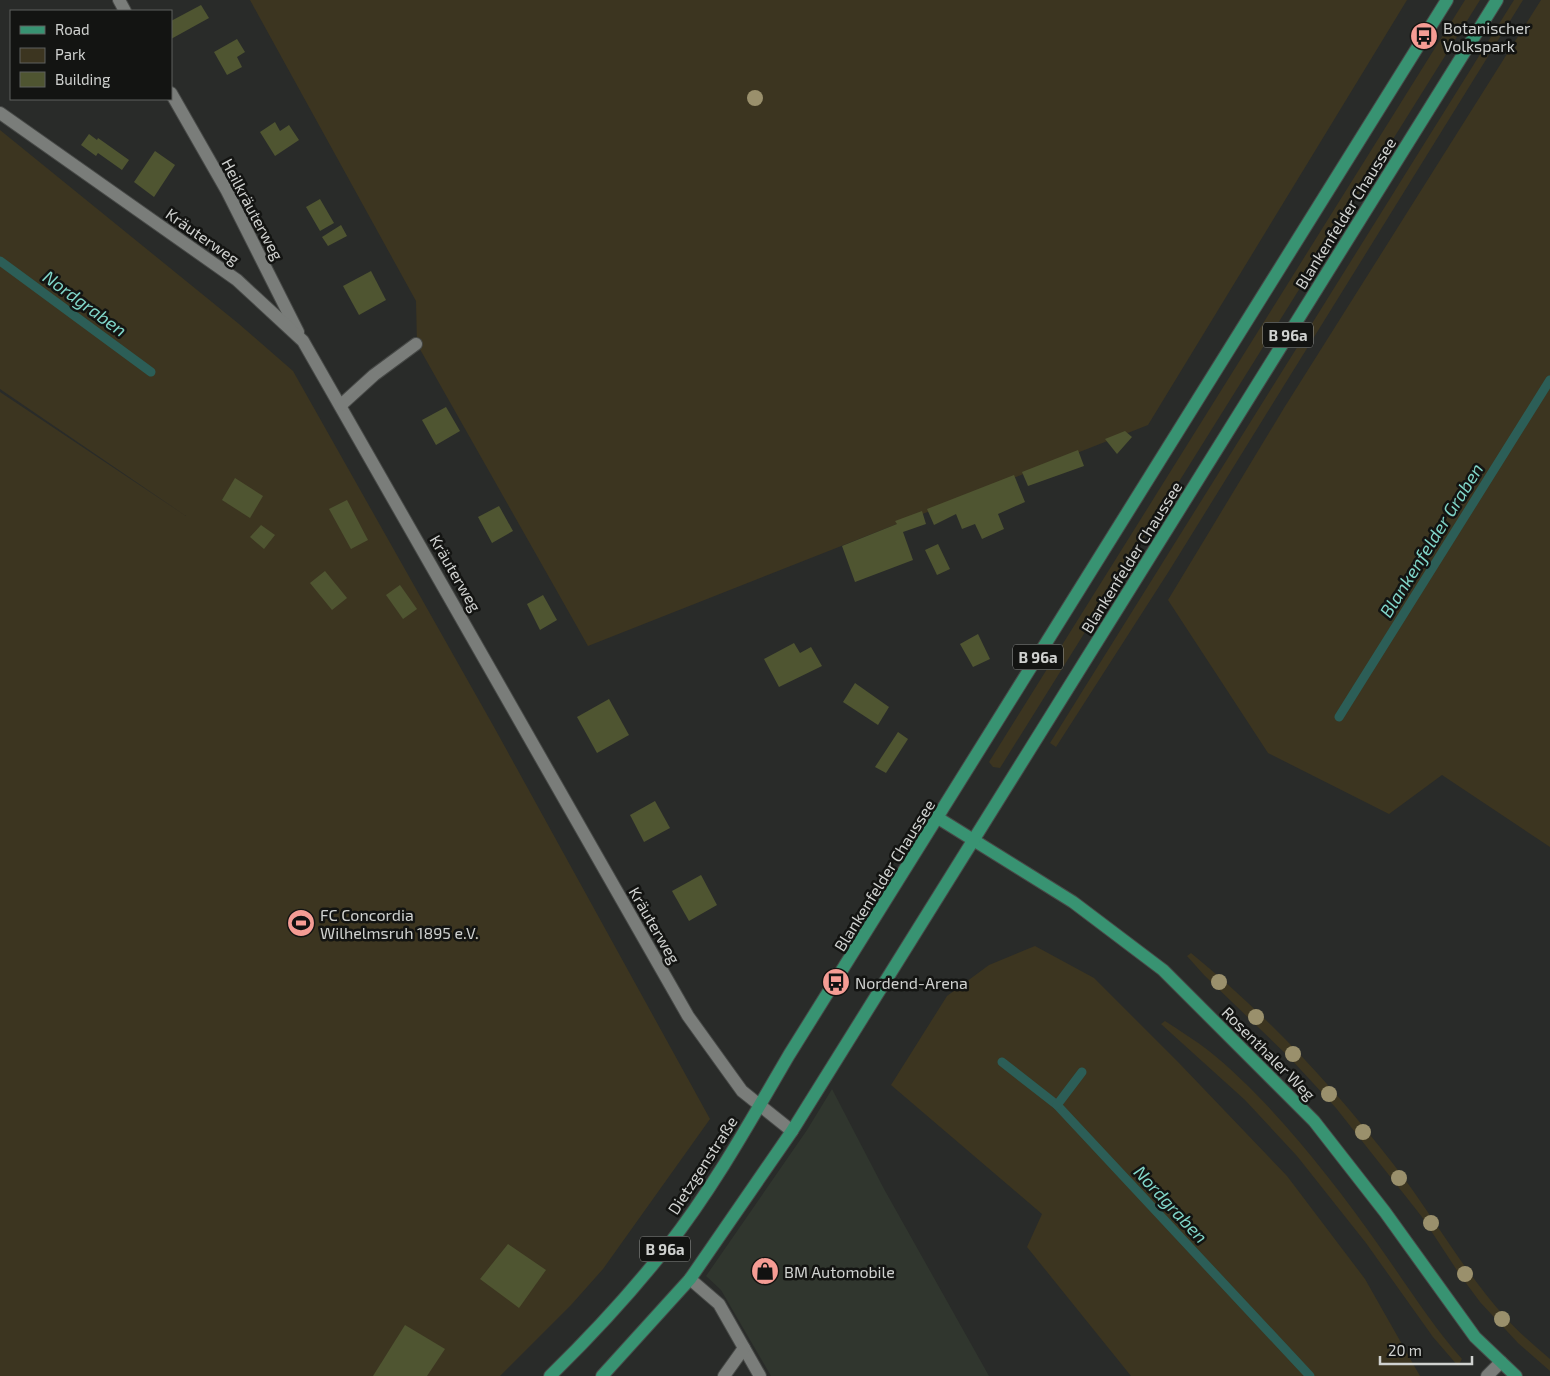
<svg xmlns="http://www.w3.org/2000/svg" width="1550" height="1376" font-family="'Exo 2',sans-serif">
<rect width="100%" height="100%" fill="#292b29"/>
<path fill="#30362e" d="M832,1089L884,1189L989,1376H771L721,1290L706,1276L807,1130Z"/>
<g fill="#3c3520">
<path d="M250,0H1407L1148,425L588,646L417,344L416,301Z"/>
<path d="M1465,0H1480L1000,768L993,767L989,762Z"/>
<path d="M1514,0H1523L1169,571L1056,747L1050,743Z"/>
<path d="M1541,0H1550V847L1442,775L1389,814L1268,753L1168,600L1284,408Z"/>
<path d="M0,130L239,324L293,371L494,727L710,1119L603,1269L571,1305L500,1376H0V392L186,516L0,389Z"/>
<path d="M1035,946L1094,978L1179,1063L1287,1176L1365,1279L1420,1376H1131L1027,1247L1042,1214L891,1085L947,996L989,965Z"/>
<path d="M1191,953C1267,1015 1334,1087 1394,1165C1433,1215 1463,1271 1506,1318C1519,1333 1535,1346 1550,1359V1371L1518,1343L1480,1302L1460,1275L1422,1217L1336,1108L1289,1057L1204,975L1187,956Z"/>
<path d="M1165,1021C1180,1031 1195,1040 1209,1051C1270,1100 1332,1179 1377,1243C1405,1282 1430,1323 1462,1359L1458,1366L1433,1337L1366,1243L1297,1156L1245,1100L1161,1024Z"/>
</g>
<g fill="none" stroke-linecap="round" stroke-linejoin="round">
<g stroke="#2c5e57" stroke-width="9">
<path d="M0,261L151,372"/>
<path d="M1339,717L1550,380"/>
<path d="M1002,1062L1057,1105L1310,1376"/>
<path d="M1057,1105L1082,1072"/>
</g>
</g>
<g fill="#4f5531">
<path d="M201,5L209,18L171,39V21Z"/>
<path d="M237,39L245,52L237,57L242,67L227,75L214,52Z"/>
<path d="M275,122L280,131L289,125L299,140L275,156L260,132Z"/>
<path d="M89,134L97,140L98,138L129,160L122,170L98,153L96,156L81,145Z"/>
<path d="M155,151L175,165L154,197L134,182Z"/>
<path d="M320,199L334,223L320,231L306,207Z"/>
<path d="M341,225L347,236L328,246L322,237Z"/>
<path d="M371,271L386,300L359,315L343,286Z"/>
<path d="M446,407L460,431L436,445L422,420Z"/>
<path d="M1125,431L1132,437L1117,454L1105,439Z"/>
<path d="M1078,450L1084,466L1028,486L1022,472Z"/>
<path d="M1014,475L1025,502L998,514L1004,529L982,539L975,524L962,529L956,514L934,525L927,509Z"/>
<path d="M235,478L263,496L250,518L222,500Z"/>
<path d="M347,500L368,540L351,549L329,509Z"/>
<path d="M499,506L513,531L492,543L478,517Z"/>
<path d="M922,511L926,524L903,532L913,560L855,582L842,546L897,524L895,521Z"/>
<path d="M261,525L275,535L264,549L250,537Z"/>
<path d="M938,544L950,569L937,575L925,550Z"/>
<path d="M325,571L347,598L332,610L310,583Z"/>
<path d="M400,585L417,609L403,619L386,595Z"/>
<path d="M543,595L557,620L540,630L527,604Z"/>
<path d="M978,634L990,659L973,667L960,644Z"/>
<path d="M794,643L800,653L811,647L822,666L779,687L764,659Z"/>
<path d="M855,683L889,707L878,725L843,702Z"/>
<path d="M609,699L629,735L597,753L577,717Z"/>
<path d="M898,732L908,739L886,773L875,767Z"/>
<path d="M655,801L670,828L644,842L630,815Z"/>
<path d="M701,875L717,905L689,921L672,891Z"/>
<path d="M508,1244L546,1270L519,1308L480,1279Z"/>
<path d="M405,1325L445,1349L427,1376H373Z"/>
</g>
<g fill="none" stroke-linecap="round" stroke-linejoin="round">
<g stroke="#474947" stroke-width="14">
<g id="minor">
<path d="M119,0L125,11"/>
<path d="M171,93L227,191L298,332"/>
<path d="M0,113L237,280L303,341L688,1016L742,1091L792,1131"/>
<path d="M341,405L374,375L416,344"/>
<path d="M690,1279L719,1304L760,1376"/>
<path d="M724,1376L744,1348"/>
<path d="M1487,1376L1501,1362"/>
</g>
</g>
<g stroke="#474947" stroke-width="14">
<g id="major">
<path d="M938,818L1073,902L1163,970L1314,1121L1385,1212L1475,1337L1516,1376"/>
<path d="M550,1376C592,1335 631,1293 667,1247C714,1187 751,1120 789,1055L1447,0"/>
<path d="M602,1376L690,1279L792,1131L1497,0"/>
</g>
</g>
<use href="#minor" stroke="#7a7d7a" stroke-width="12"/>
<use href="#major" stroke="#389372" stroke-width="12"/>
</g>
<g fill="#9a906c">
<circle cx="755" cy="98" r="8"/>
<circle cx="1219" cy="982" r="8"/>
<circle cx="1256" cy="1017" r="8"/>
<circle cx="1293" cy="1054" r="8"/>
<circle cx="1329" cy="1094" r="8"/>
<circle cx="1363" cy="1132" r="8"/>
<circle cx="1399" cy="1178" r="8"/>
<circle cx="1431" cy="1223" r="8"/>
<circle cx="1465" cy="1274" r="8"/>
<circle cx="1502" cy="1319" r="8"/>
</g>
<defs>
<g id="bus-disc" transform="scale(1.4375)"><circle r="9.5" fill="#f59c94" stroke="#131412"/><path d="M-5-6H5V4H4V6H2V4H-2V6H-4V4H-5ZM-3.5-4V0h7V-4ZM-3.5 1.2v1.5H-2V1.2ZM2 1.2v1.5H3.5V1.2Z" fill="#111"/></g>
<g id="stadium-disc" transform="scale(1.4375)"><circle r="9.5" fill="#f59c94" stroke="#131412"/><path d="M0-5a6.5 5 0 1 0 0 10a6.5 5 0 1 0 0-10ZM-3.5-1.8h7v3.6h-7Z" fill="#111"/></g>
<g id="shop-disc" transform="scale(1.4375)"><circle r="9.5" fill="#f59c94" stroke="#131412"/><path d="M-5-2.5h2.3a2.7 3.5 0 0 1 5.4 0H5L5.5 6h-11ZM-1.5-2.5h3a1.5 2.3 0 0 0-3 0Z" fill="#111"/></g>
</defs>
<g fill-rule="evenodd">
<use href="#bus-disc" x="1424" y="36"/>
<use href="#stadium-disc" x="301" y="923"/>
<use href="#bus-disc" x="836" y="982"/>
<use href="#shop-disc" x="765" y="1271"/>
</g>
<g text-anchor="middle" dominant-baseline="central" stroke-width="5" stroke-linejoin="round" paint-order="stroke">
<g fill="#131412" stroke="#979997" stroke-width="1">
<rect x="1263" y="322.5" width="50" height="25" rx="4"/>
<rect x="1013" y="644.5" width="50" height="25" rx="4"/>
<rect x="640" y="1236.5" width="50" height="25" rx="4"/>
</g>
<g font-size="15" font-weight="bold" fill="#d0d2d0">
<text x="1288" y="335">B 96a</text>
<text x="1038" y="657">B 96a</text>
<text x="665" y="1249">B 96a</text>
</g>
<g font-size="16" fill="#d0d2d0" stroke="#131412" text-anchor="start">
<text x="1443" y="27">Botanischer<tspan x="1443" dy="18">Volkspark</tspan></text>
<text x="320" y="914">FC Concordia<tspan x="320" dy="18">Wilhelmsruh 1895 e.V.</tspan></text>
<text x="855" y="982">Nordend-Arena</text>
<text x="784" y="1271">BM Automobile</text>
</g>
<g font-size="16" fill="#d0d2d0" stroke="#131412">
<text transform="translate(253 209) rotate(62)">Heilkräuterweg</text>
<text transform="translate(1345 213) rotate(-58)">Blankenfelder Chaussee</text>
<text transform="translate(203 236) rotate(35)">Kräuterweg</text>
<text transform="translate(1131 557) rotate(-58)">Blankenfelder Chaussee</text>
<text transform="translate(456 573) rotate(60)">Kräuterweg</text>
<text transform="translate(884 875) rotate(-58)">Blankenfelder Chaussee</text>
<text transform="translate(655 925) rotate(60)">Kräuterweg</text>
<text transform="translate(1269 1053) rotate(45)">Rosenthaler Weg</text>
<text transform="translate(702 1165) rotate(-57)">Dietzgenstraße</text>
</g>
<g font-size="18" font-style="italic" fill="#80d6c9" stroke="#131412">
<text transform="translate(85 303) rotate(36)">Nordgraben</text>
<text transform="translate(1431 540) rotate(-58)">Blankenfelder Graben</text>
<text transform="translate(1171 1204) rotate(47)">Nordgraben</text>
</g>
</g>
<rect x="10" y="10" width="162" height="90" fill="#131412" stroke="#5f605e"/>
<rect x="20" y="26" width="25" height="8" fill="#389372" stroke="#5f605e"/>
<text x="55" y="35" font-size="15" fill="#d0d2d0">Road</text>
<rect x="20" y="48" width="25" height="15" fill="#3c3520" stroke="#5f605e"/>
<text x="55" y="60" font-size="15" fill="#d0d2d0">Park</text>
<rect x="20" y="72" width="25" height="15" fill="#4f5531" stroke="#5f605e"/>
<text x="55" y="85" font-size="15" fill="#d0d2d0">Building</text>
<path d="M1380 1356v8h92v-8" fill="none" stroke="#d0d2d0" stroke-width="2.5"/>
<text x="1388" y="1356" font-size="15" fill="#d0d2d0" stroke="#131412" stroke-width="4" paint-order="stroke">20 m</text>
</svg>
